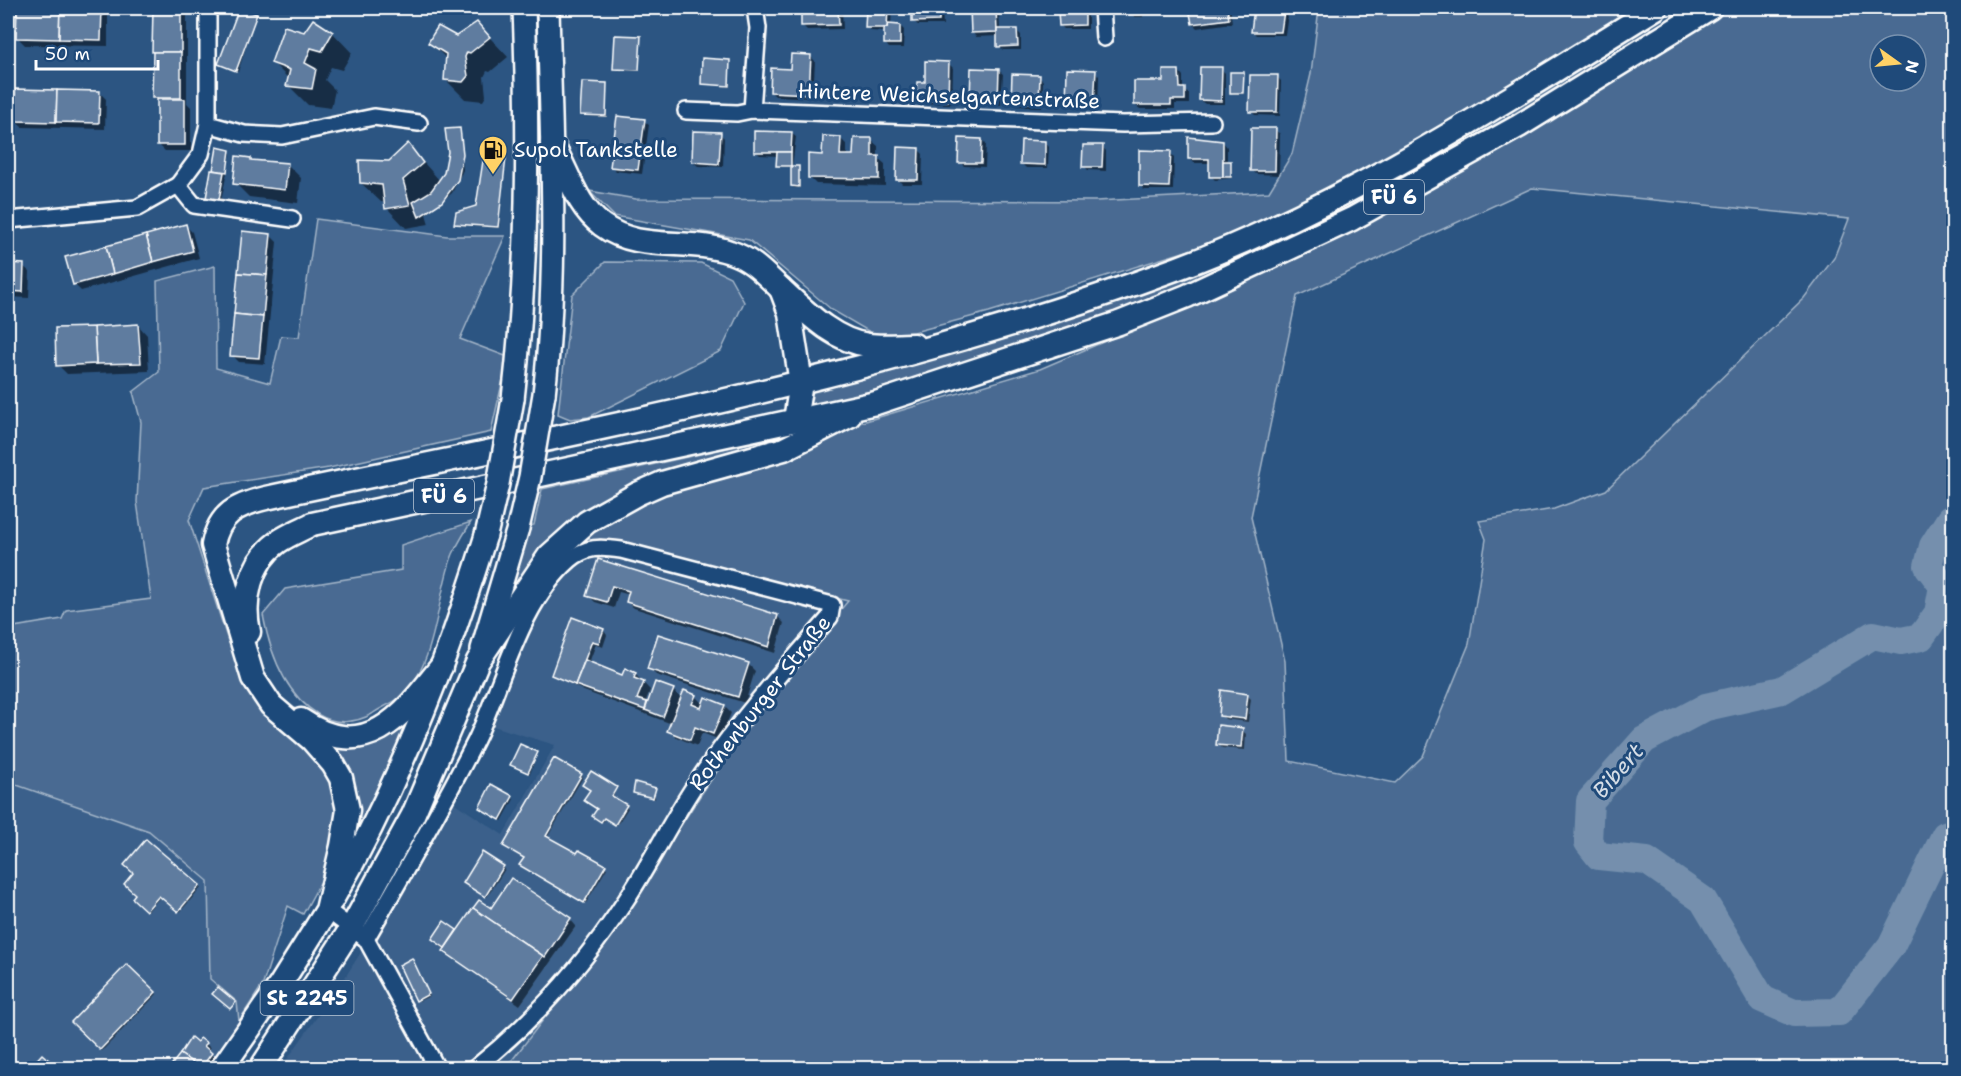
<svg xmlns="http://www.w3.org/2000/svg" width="1961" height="1076" font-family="'Shantell Sans',sans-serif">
<rect width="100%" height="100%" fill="#2c5582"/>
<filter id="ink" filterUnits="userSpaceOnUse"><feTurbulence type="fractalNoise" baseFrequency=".0167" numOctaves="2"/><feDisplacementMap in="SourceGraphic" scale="12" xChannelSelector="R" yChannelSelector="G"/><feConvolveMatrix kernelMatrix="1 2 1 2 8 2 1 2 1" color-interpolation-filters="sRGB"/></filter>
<g filter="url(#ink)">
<g fill="#3b618b">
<path d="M600,539L848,600L777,686L568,987L506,1068H281L344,979L431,842L453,802L503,835L555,745L490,725L536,618L571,569L581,559L599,553Z"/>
<path d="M8,782L149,831L208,881L211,920L237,1002L239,1021L204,1068H8Z"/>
</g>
<g fill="#486b92" stroke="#a4b5c8" stroke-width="1.5" fill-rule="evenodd">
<path d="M1319,8H1638L1456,119L1334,187L1219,241L989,312L914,332L875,335L832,310L749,240L614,216L589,191L636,199L1096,201L1269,192L1292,154L1311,74Z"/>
<path d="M1726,8H1953V1068H506L617,924L700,796L777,686L848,601L600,539L585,543L581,534L617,510L849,426L1040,369L1271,270L1365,224L1478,161ZM1880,45H1916V81H1880ZM1532,188L1849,219L1834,258L1804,298L1606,490L1554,509L1479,521L1486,539L1469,644L1423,756L1395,783L1289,761L1285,661L1251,517L1297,296Z"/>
<path d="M1648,23L1654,33L1453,155L1261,254L1125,310L957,366L816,407L806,405L809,392L898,369L1124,298Z"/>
<path d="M316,219L447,236H505L460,339L508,357L491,432L329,468L204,487L189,520L228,641L263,701L307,744L339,791L333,859L303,914L288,906L263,984L239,1021L237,1002L210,979L208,881L149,831L8,782V628L62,619L66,610L151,599L137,502L141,422L133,392L159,372L157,281L215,266L216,368L270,383L281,336L299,337Z"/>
<path d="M605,262L701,263L730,277L744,302L721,351L589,417L570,419L558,414L572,295Z"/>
<path d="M791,434L662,477L508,597L530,526L534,525L542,489Z"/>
<path d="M471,522C465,532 458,543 453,554C436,595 438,667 399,698C391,704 380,708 372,714C356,723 335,725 319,715C284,694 270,653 263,615L285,589L401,570V545Z"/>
<path d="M405,722L407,723L402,736L356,835H353L326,741Z"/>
</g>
<g fill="#0007">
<path d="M19,8L102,9L108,16V46L25,45L18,38Z"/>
<path d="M154,8H180L187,15V103L191,107V151H165L158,144V102L154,98Z"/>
<path d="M802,8H842L843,29L807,30L803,26Z"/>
<path d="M867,8H892L891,26H900L904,30L903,48H889L885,43V32L871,31L867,27Z"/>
<path d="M913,8H942L943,25H918L913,21Z"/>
<path d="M971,8H999L1000,31L1016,30L1021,35V50H1003L999,46V36L976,37L972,32Z"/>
<path d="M1051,8H1088V29H1064L1060,25V15H1056Z"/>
<path d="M1131,8H1169V13H1143V17H1135L1131,13Z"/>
<path d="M1191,8H1230L1232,23L1197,28L1193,24Z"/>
<path d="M1263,8H1289L1285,35H1256L1252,31Z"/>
<path d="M256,15L238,72L221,66L220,64Z"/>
<path d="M313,21L333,33L352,53L342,70L331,67L325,80L335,90L331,108L308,105L288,85L289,79L272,62L305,34Z"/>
<path d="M477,24L508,57L490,72L487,71L484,77L486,96L483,101L465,99L446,80L447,59L430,43L456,38Z"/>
<path d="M640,38V71L617,70L615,68Z"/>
<path d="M811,57L815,61L813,98L775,96L771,92L791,71Z"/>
<path d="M730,61V87L703,84Z"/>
<path d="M949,64L953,68L952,104L922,103L918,99L926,84Z"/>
<path d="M1221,69L1225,73V104H1205L1200,100Z"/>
<path d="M998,70L1003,74L1001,105L976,104L972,100Z"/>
<path d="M1179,71L1183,76V90L1189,94V104H1175V109H1140L1135,105Z"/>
<path d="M1095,72L1099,76L1098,108L1072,107L1068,103Z"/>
<path d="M1243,73L1244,94H1233L1231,92Z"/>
<path d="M1039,77L1043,81L1042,107L1017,106L1012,102Z"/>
<path d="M1277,77L1281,81L1280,116L1255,115L1251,111Z"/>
<path d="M607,84V117L583,116L582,114Z"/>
<path d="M99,92L106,99L105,129L22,127L15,121Z"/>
<path d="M644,121L649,125L642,174L616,171L612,166Z"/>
<path d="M459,129L463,170L452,193L426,214L429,224L406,228L387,208L386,203L381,202L361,183L408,145L440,181L445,174Z"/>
<path d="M1275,130L1280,134L1279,175L1256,174L1252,170Z"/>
<path d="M791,133L796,137L792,167H780L778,156L760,155L755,151Z"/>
<path d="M720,134L724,138L723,167L698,166L693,162Z"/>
<path d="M840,138L847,145V157H855L871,140L878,146V158L885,164V186L816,184L809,177Z"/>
<path d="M982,140L986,144L985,167L964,166L960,162Z"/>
<path d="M1045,142L1049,147L1048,168H1026L1022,164Z"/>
<path d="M1223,142L1227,147V162L1232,164V178L1215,180L1211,176V163H1194L1190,158Z"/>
<path d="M1102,146L1106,151V171L1088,170L1084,166Z"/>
<path d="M218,149L231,153L221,201L208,197Z"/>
<path d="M918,149L923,154L922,184H902L898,179Z"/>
<path d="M506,150L499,228L457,225L456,224L477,207Z"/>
<path d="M1170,153L1174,157L1173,190H1144L1140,185Z"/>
<path d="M250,159L253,162L287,164L301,178L298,203L249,197L235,183Z"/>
<path d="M799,168L800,188H794L792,186Z"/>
<path d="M185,225L192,232L199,258L81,291L74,284Z"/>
<path d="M270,235L277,242L265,364L239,362L232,355Z"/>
<path d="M8,265L23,266L30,272L29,298L8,297Z"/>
<path d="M138,325L147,335L149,371L67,374L58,365Z"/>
<path d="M599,561L778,617L784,623L775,653L634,608L627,602L630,595L619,592L614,608L595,602L588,595Z"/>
<path d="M603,630L607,635L603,647L596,644L589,663L623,676L635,674L650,690L645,703L648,704L673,690L682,699L695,696L704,705L724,706L731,713L720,740L702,733L697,746L676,737L669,730L672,724L584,691L553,675Z"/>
<path d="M748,664L755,671L745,703L656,675L649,668Z"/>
<path d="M1247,695L1251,699L1248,722L1225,719L1221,715Z"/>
<path d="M1242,730L1246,734L1245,750L1222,748L1218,744Z"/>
<path d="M537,754L530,774L514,766Z"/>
<path d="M581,775L583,777L547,838L607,868L586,903L523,867Z"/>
<path d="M492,786L514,799L502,821L483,809Z"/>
<path d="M616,789L613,798L628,808L617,825L606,818L603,822L596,818L598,809L591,790Z"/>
<path d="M655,789V799L634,792Z"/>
<path d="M146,841L201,888L180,912L161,896L148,911L134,898L137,894Z"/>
<path d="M503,867L505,869L487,897L466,884Z"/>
<path d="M479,902L491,910L570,919L576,926L520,1005L452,957L434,939L445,923L458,932Z"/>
<path d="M413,961L430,996L419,1001L417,1000Z"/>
<path d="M127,966L157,994L102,1051L73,1022Z"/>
<path d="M192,1040L198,1044H206L210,1048L207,1051L215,1058L208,1068H171Z"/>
<path d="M358,1062L365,1068H352Z"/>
</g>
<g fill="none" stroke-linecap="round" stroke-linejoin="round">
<path stroke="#748fad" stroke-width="28" d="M1954,518L1950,519L1933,546L1928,566L1943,586L1938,613L1921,637L1901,641L1873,635L1782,690L1706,707L1644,740L1590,801L1588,842L1599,856L1647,861L1703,900L1762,999L1794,1013L1839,1012L1891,946L1945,835L1954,832"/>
</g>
<g fill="#5e7c9f" stroke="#fff" stroke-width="1.5">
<path d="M17,8H60L59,39L16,38Z"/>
<path d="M60,8H102L101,40L59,39Z"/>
<path d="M153,8H181V52H152Z"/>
<path d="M239,8L257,14L236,71L218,64Z"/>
<path d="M801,8H838L839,25L801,26Z"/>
<path d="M866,8H888L887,28H865Z"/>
<path d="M912,8H939V21L912,22Z"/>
<path d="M970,8H996L997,32L971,33Z"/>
<path d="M1050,8H1085V25L1059,26L1058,11L1050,12Z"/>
<path d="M1129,8H1165V9H1140V14H1129Z"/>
<path d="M1189,8H1227L1229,19L1192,24Z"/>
<path d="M1254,8L1284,11L1281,32H1251Z"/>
<path d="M313,19L333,32L322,51L311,48L305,63L316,69L312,89L286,86L290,70L271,63L284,26L304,32Z"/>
<path d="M477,22L490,37L470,53L467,52L465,57L468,76L463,82L444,80L446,54L428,43L433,34L438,26L456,36Z"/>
<path d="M888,24L900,25V44H884V28H887Z"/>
<path d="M997,29H1017L1018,46L997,47Z"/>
<path d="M615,35L641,36L639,70L613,69Z"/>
<path d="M153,52H181V98H152Z"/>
<path d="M791,54L811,55L809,94L770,92L771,68L790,69Z"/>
<path d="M702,58L730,60L729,86L701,84Z"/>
<path d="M925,61L949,62L948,101L916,100L917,82H925Z"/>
<path d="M1200,67H1222L1221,101L1199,100Z"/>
<path d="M971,68L999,69L998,101L970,100Z"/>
<path d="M1067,69L1096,70L1094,104H1066Z"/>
<path d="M1163,70H1179L1180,88H1185V100H1171V105H1134V81H1163Z"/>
<path d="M1230,72H1244L1243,93H1230Z"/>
<path d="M1012,74L1040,75L1039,103L1011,102Z"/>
<path d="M1250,75H1278L1277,112H1249Z"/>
<path d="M582,82L607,83L606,116L580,115Z"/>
<path d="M15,89L57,90L56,122L14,121Z"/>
<path d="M57,90L100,91L99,123L56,122Z"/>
<rect x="157" y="99" width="28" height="46"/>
<path d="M617,116L645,119L638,170L610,167Z"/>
<path d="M460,128L463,154L458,180L442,202L419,217L413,202L431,191L444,173L448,152L445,129Z"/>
<path d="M1251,128H1276L1275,171H1250Z"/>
<path d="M693,131L721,132L719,164L692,162Z"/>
<path d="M754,131L792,132L791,152H754Z"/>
<path d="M823,136L841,137L840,155H853L854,138H872V156H879V179L808,178V154L822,155Z"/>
<path d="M1188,137L1223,141V177H1209V159H1188Z"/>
<path d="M959,138L982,139L981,163H958Z"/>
<path d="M1021,140L1045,141V165L1020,164Z"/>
<path d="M408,143L423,163L403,180L410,205L385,209L382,185L360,183L359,160L389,161Z"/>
<path d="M1083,145H1103L1102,167H1082Z"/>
<path d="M217,147L230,150L227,172L213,170Z"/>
<path d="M897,147L919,148L918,180H896Z"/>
<path d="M485,148L507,149L498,227L454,224L456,212L476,206Z"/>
<path d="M1139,150L1171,151L1169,187L1139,186Z"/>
<path d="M777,152H791V166H776Z"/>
<path d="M236,156L251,158V160L288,163L285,190L233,184Z"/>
<rect x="1223" y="161" width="8" height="16"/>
<path d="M791,166H799V187L791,186Z"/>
<path d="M211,170L224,172L219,200L206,198Z"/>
<path d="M186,224L193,251L153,262L146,235Z"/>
<path d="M242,231L271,234L267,275L238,273Z"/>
<path d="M146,235L153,262L113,274L106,246Z"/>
<path d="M106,246L113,274L73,285L65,257Z"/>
<path d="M8,263L24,264L23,292L8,291Z"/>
<path d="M238,273L267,275L263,317L234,314Z"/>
<path d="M234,314L263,317L259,358L230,356Z"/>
<path d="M138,324L141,363L96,364L94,327Z"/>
<path d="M94,327L96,364L56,366L55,328Z"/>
<path d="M598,559L778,615L769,647L626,602L629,591L612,586L607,602L586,596Z"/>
<path d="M572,617L604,629L599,643L592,641L575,685L551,675Z"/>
<path d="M658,634L749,663L738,697L647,669Z"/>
<path d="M585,660L622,675L625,668L636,673L634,678L644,682L637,699L647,702L645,710L575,685Z"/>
<path d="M655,682L674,689L663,717L645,710Z"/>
<path d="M684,690L696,695L692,704L701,708L705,697L725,705L713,734L695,727L690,740L667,731Z"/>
<path d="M1221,690L1248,694L1245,719L1219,716Z"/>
<path d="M1218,725L1243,728L1241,747L1216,745Z"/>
<path d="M520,744L538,752L528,773L510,765Z"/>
<path d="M554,758L582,774L546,836L577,853L579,850L606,865L584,903L519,865L524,858L503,846Z"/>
<path d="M591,771L617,787L612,796L627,805L615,825L604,818L601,822L592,816L597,809L583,800L590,790L582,785Z"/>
<path d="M635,782L656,788L653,798L633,793Z"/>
<path d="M491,784L513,796L500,820L479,808Z"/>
<path d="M146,839L200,885L178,912L159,896L146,911L132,898L135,894L124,884L133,873L124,865Z"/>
<path d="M482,852L504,866L485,897L463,883Z"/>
<path d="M511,878L571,918L545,957L473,908L479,900L491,908Z"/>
<path d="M473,908L543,956L513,999L443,951Z"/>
<path d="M444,921L457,930L445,948L432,939Z"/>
<path d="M412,958L429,994L416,1001L399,965Z"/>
<path d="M127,964L156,992L100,1050L71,1022Z"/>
<path d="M218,987L236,1002L230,1009L212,994Z"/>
<path d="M191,1037L197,1042L200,1038L207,1043L204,1046L212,1053L201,1068L180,1054Z"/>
<path d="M42,1054L58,1068H29Z"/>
<path d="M180,1054L200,1068H169Z"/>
</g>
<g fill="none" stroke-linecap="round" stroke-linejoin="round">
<g stroke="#fff" stroke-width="20">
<g id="street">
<path d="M208,8V124L244,134L282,136L374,117L419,123"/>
<path d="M1102,8L1104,38"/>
<path d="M752,110L758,28L755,8"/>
<path d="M686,111L737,113L752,110L1123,124L1212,122"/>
<path d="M178,185L201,154L208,124"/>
<path d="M8,220L137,208L178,185L194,205L292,219"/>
<path d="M327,910L366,939L437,1068"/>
<path d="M366,939C404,873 442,808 476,740C504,681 519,605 570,560C586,546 601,547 621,550L832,605L830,617C784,669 738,721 699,779C672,818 652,861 626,900C584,965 535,1020 475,1068"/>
</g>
</g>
<g stroke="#fff" stroke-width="26">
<g id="secondary">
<path d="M544,394C559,266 551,136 548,8"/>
<path d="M513,399C528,272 529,136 524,8"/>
<path d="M482,649L518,528"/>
<path d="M332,901C399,785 447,662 486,535"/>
</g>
</g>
<g stroke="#fff" stroke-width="27">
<g id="primary">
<path d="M552,144C568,171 576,206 602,225C639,253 688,237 730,252C752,259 765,274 781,289C805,311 834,341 868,345C883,347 899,345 914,345"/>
<path d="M781,289L790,313L801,383L795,420"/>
<path d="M249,632C242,601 250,562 278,542C288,535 301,530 312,524L876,403L1119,323L1187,296L1352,219L1519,126L1710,8"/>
<path d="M301,720C366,765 404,714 441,667"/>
<path d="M222,1068L280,985L327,910L342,846L348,810L341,778L333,764L312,740L271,705L253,678L213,545C219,513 237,505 266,498C573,433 883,378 1178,268C1348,204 1502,103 1656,8"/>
<path d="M261,1068L352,927L413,815L478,661L549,556L587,522L637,494L662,483L784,449L849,416"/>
</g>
</g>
<use href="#street" stroke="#1f4a7a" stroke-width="15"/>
<use href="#secondary" stroke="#1f4a7a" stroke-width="21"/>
<use href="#primary" stroke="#1f4a7a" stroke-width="22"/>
<g stroke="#fff" stroke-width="26" stroke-linecap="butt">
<g id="secondary-bridge">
<path d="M518,528L530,477L544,394"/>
<path d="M486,535L498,484L513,399"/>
</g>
</g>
<use href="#secondary-bridge" stroke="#1f4a7a" stroke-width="21"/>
</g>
</g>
<defs>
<g id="fuel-pin" transform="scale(1.5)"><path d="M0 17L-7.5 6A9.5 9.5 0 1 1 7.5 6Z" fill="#ffd166" stroke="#1f4a7a"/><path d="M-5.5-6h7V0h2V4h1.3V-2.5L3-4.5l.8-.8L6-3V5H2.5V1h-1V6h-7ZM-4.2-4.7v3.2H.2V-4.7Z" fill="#111"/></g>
</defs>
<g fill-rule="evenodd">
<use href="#fuel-pin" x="493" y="150"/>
</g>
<g text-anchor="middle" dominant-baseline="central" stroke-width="6" stroke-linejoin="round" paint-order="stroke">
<g fill="#1f4a7a" stroke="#bcc9d7" stroke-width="1.5">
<rect x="1364" y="180" width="60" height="34" rx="4.5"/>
<rect x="414" y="479" width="60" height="34" rx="4.5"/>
<rect x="260.5" y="981" width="93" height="34" rx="4.5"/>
</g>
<g font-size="20" font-weight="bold" fill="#fff">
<text x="1394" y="197">FÜ 6</text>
<text x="444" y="496">FÜ 6</text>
<text x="307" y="998">St 2245</text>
</g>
<g font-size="21" fill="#fff" stroke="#1f4a7a">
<text transform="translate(949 96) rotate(2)">Hintere Weichselgartenstraße</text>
<text transform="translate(760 703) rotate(-52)">Rothenburger Straße</text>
</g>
<g font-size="21" fill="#fff" stroke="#1f4a7a" text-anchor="start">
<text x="514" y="150">Supol Tankstelle</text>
</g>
<g font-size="22" font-style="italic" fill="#d5dde6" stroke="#1f4a7a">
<text transform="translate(1618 771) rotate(-49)">Bibert</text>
</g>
</g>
<rect width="1961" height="1076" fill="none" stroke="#1f4a7a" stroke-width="30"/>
<rect x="15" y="15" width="1931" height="1046" fill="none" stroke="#fff" stroke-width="2" filter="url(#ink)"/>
<g transform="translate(1898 63) rotate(105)"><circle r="28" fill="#1f4a7a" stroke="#7992af" stroke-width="1.5"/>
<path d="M0-4.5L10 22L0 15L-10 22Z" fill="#ffd166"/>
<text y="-9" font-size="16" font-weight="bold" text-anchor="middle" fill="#ffffff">N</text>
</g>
<path d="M36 60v9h122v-9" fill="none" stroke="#ffffff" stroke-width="3"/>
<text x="45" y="60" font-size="18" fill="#ffffff" stroke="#1f4a7a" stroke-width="4.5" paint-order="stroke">50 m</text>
</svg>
